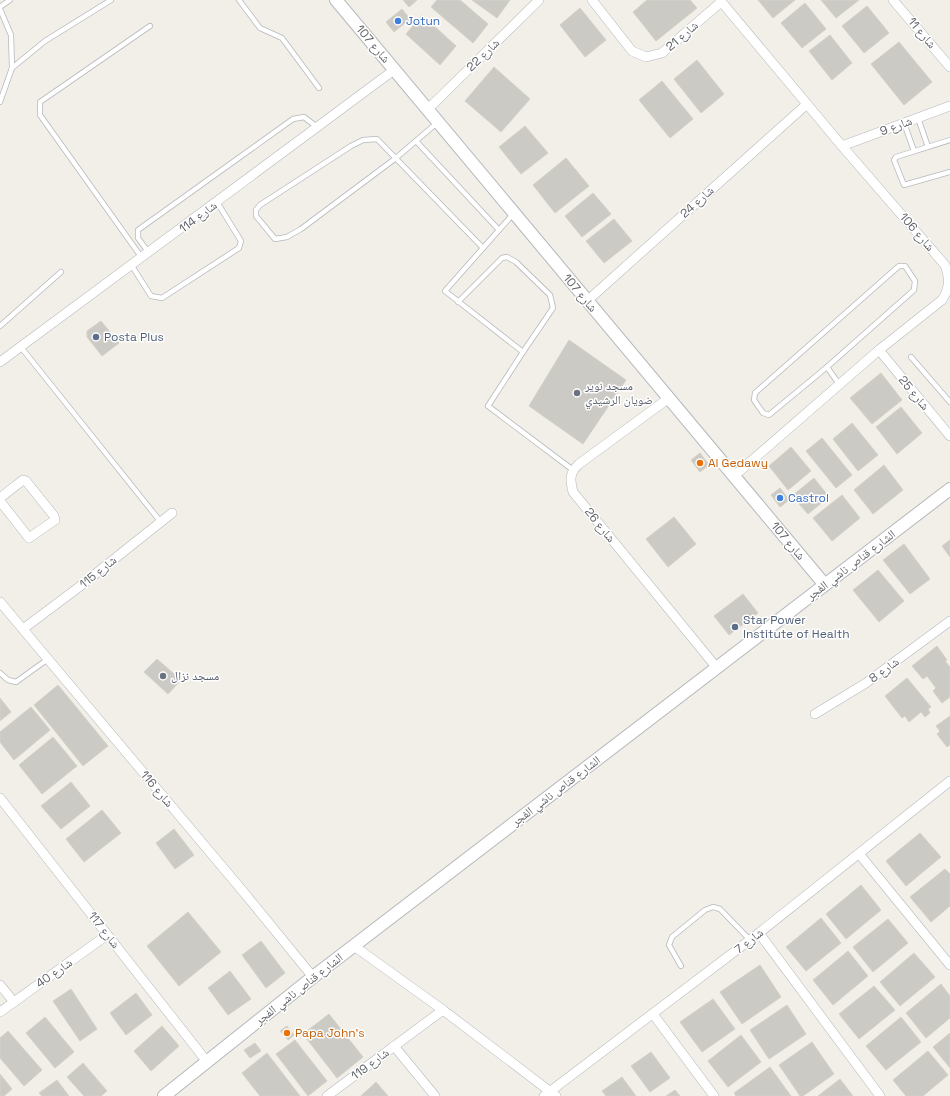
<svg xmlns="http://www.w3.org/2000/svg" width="950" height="1096" font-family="'Space Grotesk','Noto Naskh Arabic',sans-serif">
<rect width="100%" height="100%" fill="#f1efe8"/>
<g fill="#cccac5" stroke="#d6d1c6">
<path d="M403,0H417L409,7Z"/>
<path d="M437,0H460L488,24L473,43L431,7Z"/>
<path d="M472,0H510L497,18Z"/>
<path d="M647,0H690L697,8L656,41L633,12Z"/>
<path d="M758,0H795L773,18Z"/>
<path d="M821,0H859L836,18Z"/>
<path d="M805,3L826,29L802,48L781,23Z"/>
<path d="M867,6L889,33L864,53L842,26Z"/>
<path d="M580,8L606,40L585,57L560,25Z"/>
<path d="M402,9L410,19L394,32L386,22Z"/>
<path d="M422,15L456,46L440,65L406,34Z"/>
<path d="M830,35L852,63L832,80L809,51Z"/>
<path d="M899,42L932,82L904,105L871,64Z"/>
<path d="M697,60L724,94L701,113L674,79Z"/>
<path d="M494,67L530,99L501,132L465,101Z"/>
<path d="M662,81L693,119L670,138L639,100Z"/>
<path d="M525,126L548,153L521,174L499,147Z"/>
<path d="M566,158L589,186L555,213L533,185Z"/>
<path d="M593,193L611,214L582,237L565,216Z"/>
<path d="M614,219L632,241L604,263L586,241Z"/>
<path d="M101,321L119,343L102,356L87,337V331Z"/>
<path d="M569,340L626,380L583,444L529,406Z"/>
<path d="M881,373L902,400L872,424L850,398Z"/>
<path d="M901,407L922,433L897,454L876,427Z"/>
<path d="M852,423L878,455L858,471L833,439Z"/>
<path d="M822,438L852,475L836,488L806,451Z"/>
<path d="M791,447L811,471L788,490L769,466Z"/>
<path d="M700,453L709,465L700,472L691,460Z"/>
<path d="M884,465L903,490L873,514L854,490Z"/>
<path d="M814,478L829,497L808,514L792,496Z"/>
<path d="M780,488L789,500L780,507L771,495Z"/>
<path d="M842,495L860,518L832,541L813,518Z"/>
<path d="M674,517L696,544L668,567L646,539Z"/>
<path d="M950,540V557L942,546Z"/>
<path d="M904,544L930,579L910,594L883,560Z"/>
<path d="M878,570L904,601L879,622L853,590Z"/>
<path d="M743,594L758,613L729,635L714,616Z"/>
<path d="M937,646L947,660L945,661L950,667V697L942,703L933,691L936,688L927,676L923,679L912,666Z"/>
<path d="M157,659L181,680L168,694L144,672Z"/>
<path d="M907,678L931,707L928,709L930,713L925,717L921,712L909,722L905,716L902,718L885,696Z"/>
<path d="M58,685L108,746L83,766L34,705Z"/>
<path d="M0,698L11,712L0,721Z"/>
<path d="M31,707L50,730L14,760L0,742V732Z"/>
<path d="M950,716V745L947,747L937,734L940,731L936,726Z"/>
<path d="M53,737L77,766L42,794L19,765Z"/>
<path d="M71,782L90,806L61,829L41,806Z"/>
<path d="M102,810L121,833L84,862L66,839Z"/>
<path d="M174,829L194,855L175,869L156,843Z"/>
<path d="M920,833L941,857L906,886L886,861Z"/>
<path d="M945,869L950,874V906L931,922L910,897Z"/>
<path d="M861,885L881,910L846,939L826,914Z"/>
<path d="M188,912L221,952L179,986L147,946Z"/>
<path d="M821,918L841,943L806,971L786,947Z"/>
<path d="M888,919L908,943L873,972L853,947Z"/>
<path d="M261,941L285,973L266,988L242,955Z"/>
<path d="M848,951L868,976L833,1005L813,980Z"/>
<path d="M914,953L935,977L900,1006L880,982Z"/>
<path d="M760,965L781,997L742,1024L720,992Z"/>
<path d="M230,971L251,999L228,1015L208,988Z"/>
<path d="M941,984L950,996V1018L926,1038L906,1013Z"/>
<path d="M874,986L895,1010L859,1039L839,1014Z"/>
<path d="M71,989L97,1029L80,1041L53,1001Z"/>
<path d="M136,993L152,1015L126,1035L110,1013Z"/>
<path d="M713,999L735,1029L702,1052L680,1022Z"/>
<path d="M787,1005L806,1034L769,1059L750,1030Z"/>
<path d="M329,1014L363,1057L337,1078L303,1034Z"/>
<path d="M45,1017L74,1052L55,1068L26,1033Z"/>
<path d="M901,1017L921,1042L886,1070L866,1046Z"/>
<path d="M162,1026L179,1046L151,1071L134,1051Z"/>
<path d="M287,1026L294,1035L288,1040L280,1031Z"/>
<path d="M8,1031L42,1070L24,1086L0,1058V1038Z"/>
<path d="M950,1033V1068L933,1047Z"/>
<path d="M741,1035L761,1062L728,1087L708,1061Z"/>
<path d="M295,1040L327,1081L308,1096L276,1054Z"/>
<path d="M812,1042L834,1074L803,1096H800L779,1065Z"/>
<path d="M255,1043L261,1051L250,1058L244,1050Z"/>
<path d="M928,1051L948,1075L923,1096H906L893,1080Z"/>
<path d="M651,1052L670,1078L650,1092L631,1066Z"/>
<path d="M267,1053L300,1096H260L242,1073Z"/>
<path d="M83,1063L107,1091L101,1096H84L67,1077Z"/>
<path d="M770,1067L791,1096H736L734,1093Z"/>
<path d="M0,1074L12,1089L4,1096H0Z"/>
<path d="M622,1077L636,1096H606L602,1091Z"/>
<path d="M840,1079L853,1096H818Z"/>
<path d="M57,1080L69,1096H42L39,1093Z"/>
<path d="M376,1082L388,1096H361Z"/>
<path d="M675,1090L680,1096H666Z"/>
</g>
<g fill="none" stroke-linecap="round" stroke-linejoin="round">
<g stroke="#b5b8bc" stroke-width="6">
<g id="service">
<path d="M239,0L260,28L282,38L319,88"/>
<path d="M0,7L10,0"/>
<path d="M0,9L11,35L12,68L0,102"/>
<path d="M12,68L45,41L111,0"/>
<path d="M918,118L928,147"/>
<path d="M438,122L396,158L301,229L287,237L275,239L256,216V210L260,205L351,146L363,140L377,139L483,248"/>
<path d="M904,123L914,151"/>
<path d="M950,140L896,157L894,160L904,185L950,172"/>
<path d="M416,141L499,230"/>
<path d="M514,213L445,291L523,352L488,406L573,470"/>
<path d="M149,253L138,238V230L293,119L304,117L317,127"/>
<path d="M142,258L40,115V102L150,26"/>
<path d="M132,266L151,296L162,298L239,248L241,241L217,202"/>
<path d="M899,266H905L915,281L914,290L827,367L769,415L763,413L754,400L755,393Z"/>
<path d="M458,302L502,258L507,257L516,262L550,295L553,308L523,352"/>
<path d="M0,326L61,272"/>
<path d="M20,346L160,521"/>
<path d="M911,357L950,402"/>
<path d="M827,367L839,384"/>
<path d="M0,673L8,680L16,682L48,659"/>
<path d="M681,966L669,945L672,937L705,910L713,907L720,909L750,940"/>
</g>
</g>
<g stroke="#b5b8bc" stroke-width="10">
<g id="minor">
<path d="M592,0L632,51L646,57L662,53L721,2"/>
<path d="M720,0L842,146L945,265C950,279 950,288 942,300L879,350L734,476"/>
<path d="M893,0L950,67"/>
<path d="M427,110L539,0"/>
<path d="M842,146L950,106"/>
<path d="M587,301L807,104"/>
<path d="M879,350L950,436"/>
<path d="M0,362L394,70"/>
<path d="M669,398L579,464C569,473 570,480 573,492L717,668"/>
<path d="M0,498L23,480L26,481L54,516L55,520L29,538L0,501"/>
<path d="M0,602L246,895L313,977"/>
<path d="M23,629L79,587L172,513"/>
<path d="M815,714L866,683L950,621"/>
<path d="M0,798L208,1063"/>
<path d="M860,855L950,965"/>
<path d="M759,933L880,1096"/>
<path d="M354,946L443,1010L556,1096"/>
<path d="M0,985L14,1002"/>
<path d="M0,1012L107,935"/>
<path d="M653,1014L714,1096"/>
<path d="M394,1046L435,1096"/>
<path d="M327,1096L443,1010"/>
<path d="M544,1096L759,933L950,781"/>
</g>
</g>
<g stroke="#b5b8bc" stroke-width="14">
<g id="tertiary">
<path d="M336,0L825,585"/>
<path d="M164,1096L313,977L950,489"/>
</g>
</g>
<use href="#service" stroke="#fff" stroke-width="4.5"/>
<use href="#minor" stroke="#fff" stroke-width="9"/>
<use href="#tertiary" stroke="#fff" stroke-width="12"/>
</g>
<g fill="#3f7fe0" stroke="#fff" stroke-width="1.5">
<circle cx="398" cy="21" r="4"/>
<circle cx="780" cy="498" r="4"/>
</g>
<g fill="#5c6f8a" stroke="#fff" stroke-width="1.5">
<circle cx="96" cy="337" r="4"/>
<circle cx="735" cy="627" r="4"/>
</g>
<g fill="#6b7280" stroke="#fff" stroke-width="1.5">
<circle cx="577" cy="393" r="4"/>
<circle cx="163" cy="676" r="4"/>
</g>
<g fill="#e8710a" stroke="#fff" stroke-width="1.5">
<circle cx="700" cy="463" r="4"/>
<circle cx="287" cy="1033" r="4"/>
</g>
<g text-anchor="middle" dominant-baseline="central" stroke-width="3" stroke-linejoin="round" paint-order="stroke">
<g font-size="12" fill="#366cbe" stroke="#fff" text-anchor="start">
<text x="406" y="21">Jotun</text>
<text x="788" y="498">Castrol</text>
</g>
<g font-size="12" fill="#5f6368" stroke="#fff">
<text transform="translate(922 33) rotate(50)">شارع 11</text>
<text transform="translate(682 36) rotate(-41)">شارع 21</text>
<text transform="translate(373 44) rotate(50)">شارع 107</text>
<text transform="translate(483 55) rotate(-44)">شارع 22</text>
<text transform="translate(896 126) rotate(-20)">شارع 9</text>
<text transform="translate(697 202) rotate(-42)">شارع 24</text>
<text transform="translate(198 217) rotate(-37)">شارع 114</text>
<text transform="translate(917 232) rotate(49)">شارع 106</text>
<text transform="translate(580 293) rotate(50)">شارع 107</text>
<text transform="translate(914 393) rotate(50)">شارع 25</text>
<text transform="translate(600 525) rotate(51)">شارع 26</text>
<text transform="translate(788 541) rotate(50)">شارع 107</text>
<text transform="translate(851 565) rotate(-37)">الشارع قناص ناشي الفجر</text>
<text transform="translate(98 572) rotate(-39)">شارع 115</text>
<text transform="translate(884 670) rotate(-36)">شارع 8</text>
<text transform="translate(157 789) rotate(50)">شارع 116</text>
<text transform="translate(556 791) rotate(-37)">الشارع قناص ناشي الفجر</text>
<text transform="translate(104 930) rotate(52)">شارع 117</text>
<text transform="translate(749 941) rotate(-38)">شارع 7</text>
<text transform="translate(54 973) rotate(-35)">شارع 40</text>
<text transform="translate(299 989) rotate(-38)">الشارع قناص ناشي الفجر</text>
<text transform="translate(370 1064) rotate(-37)">شارع 119</text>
</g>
<g font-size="12" fill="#4e5e75" stroke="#fff" text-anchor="start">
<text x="104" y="337">Posta Plus</text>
<text x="743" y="620">Star Power<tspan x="743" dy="14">Institute of Health</tspan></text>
</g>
<g font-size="12" fill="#5b616d" stroke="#fff" text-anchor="start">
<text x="585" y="386">مسجد نوير<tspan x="585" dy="14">ضويان الرشيدي</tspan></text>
<text x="171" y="676">مسجد نزال</text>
</g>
<g font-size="12" fill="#c56008" stroke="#fff" text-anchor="start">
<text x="708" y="463">Al Gedawy</text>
<text x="295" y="1033">Papa John's</text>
</g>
</g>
</svg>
